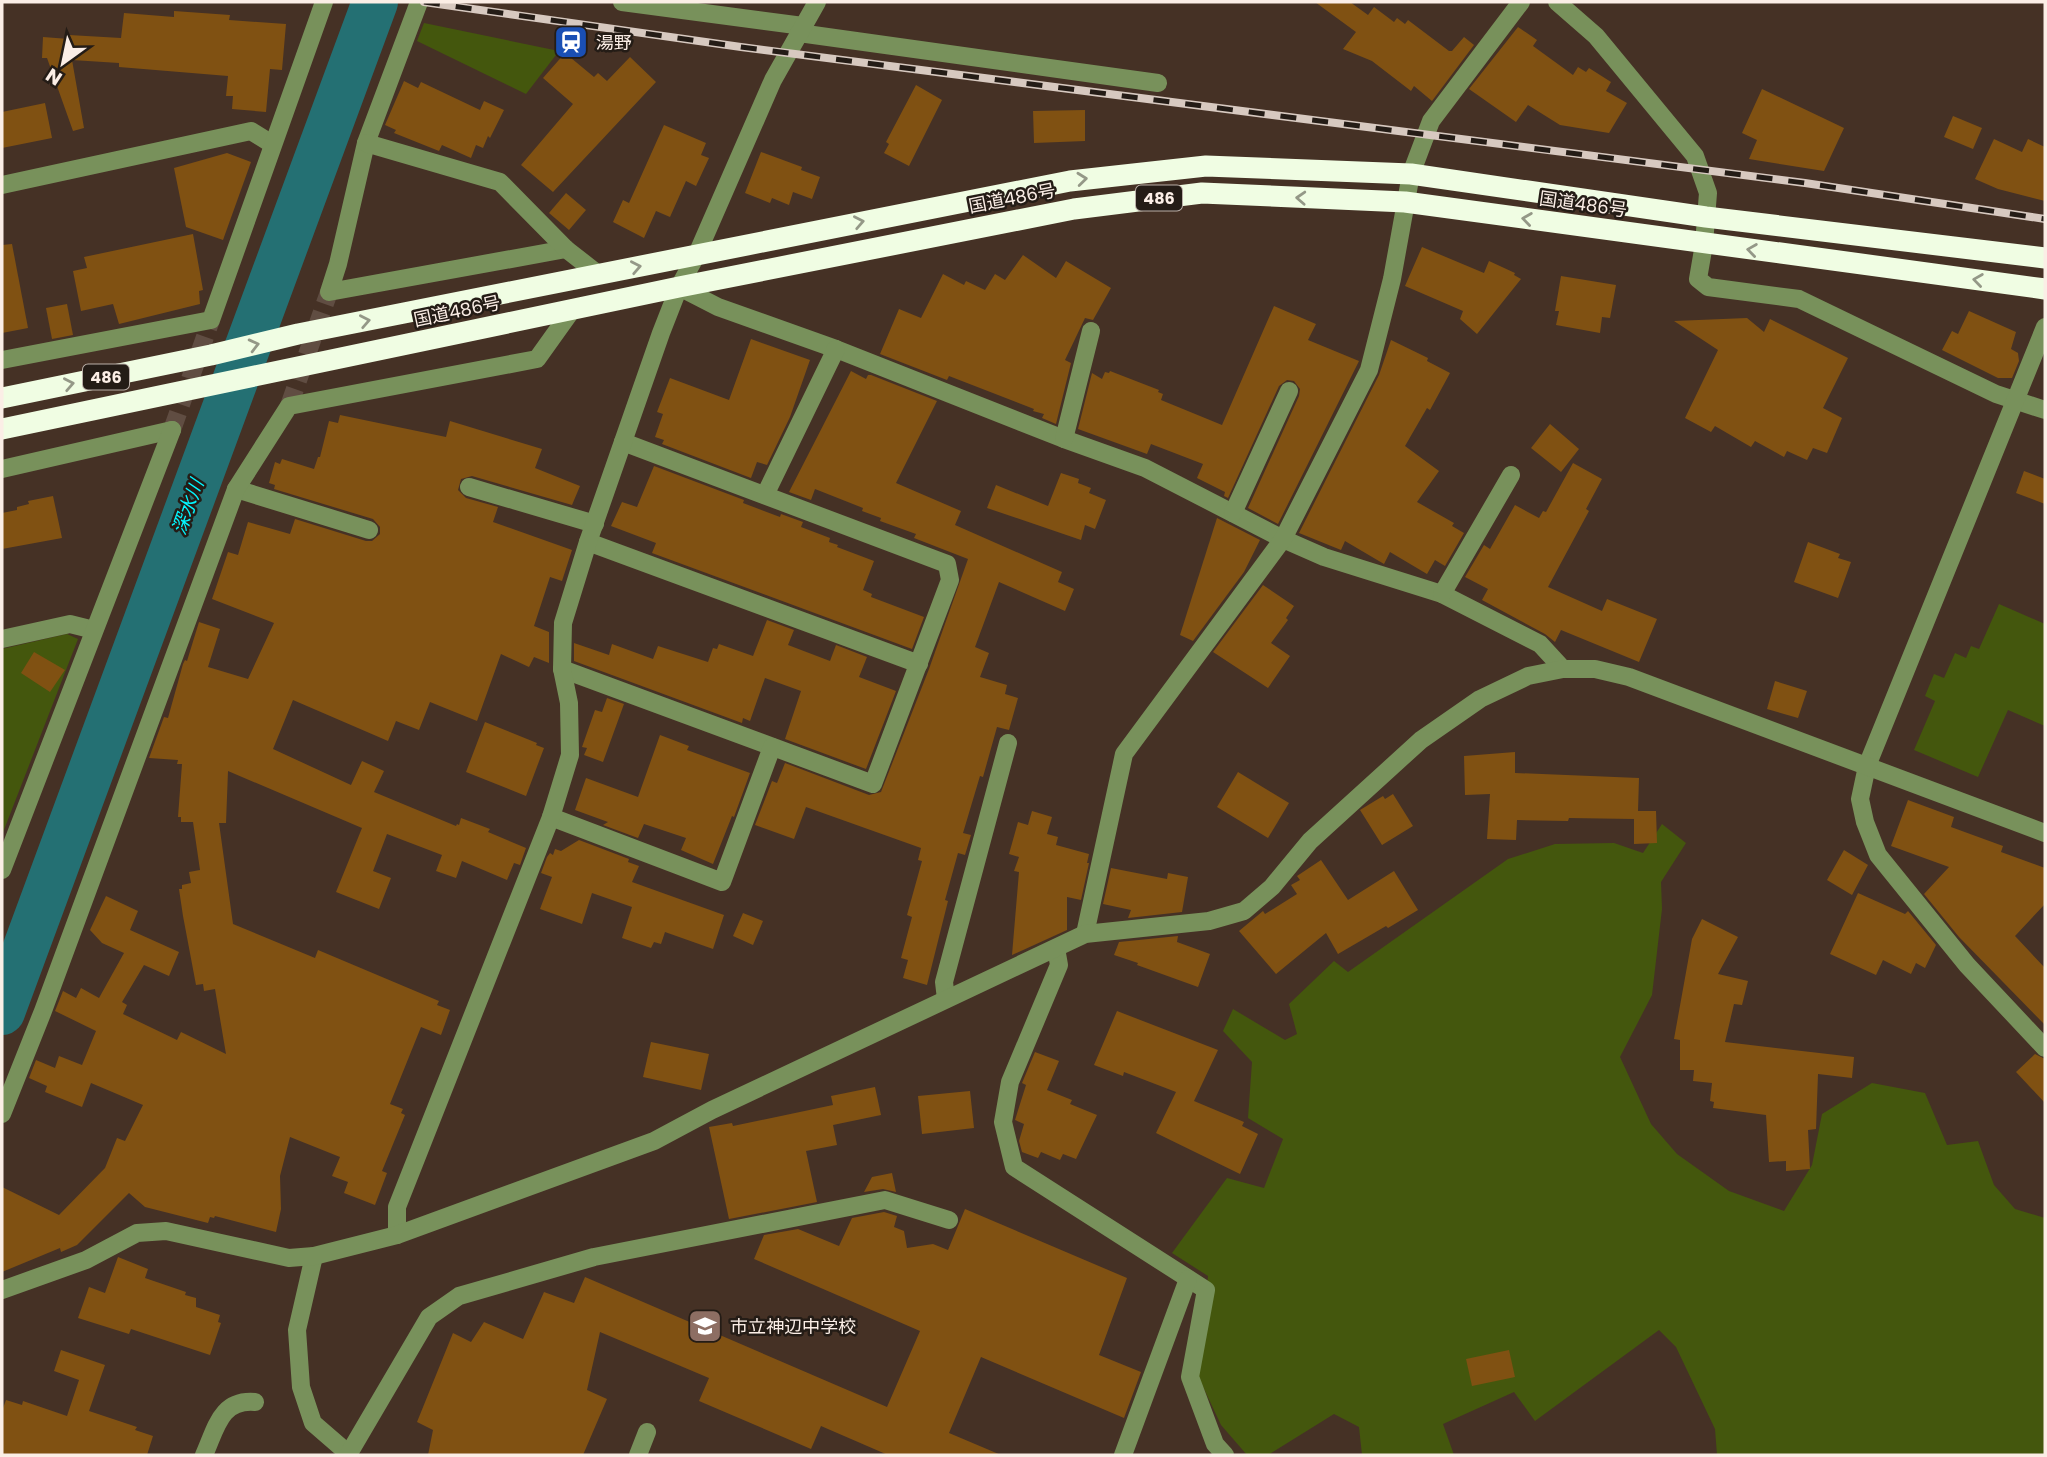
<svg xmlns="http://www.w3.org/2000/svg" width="2047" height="1457" font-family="Poppins,'Noto Sans JP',sans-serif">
<rect width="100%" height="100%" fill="#453125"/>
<g fill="#44570d">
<path d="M424,23L559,51L526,94L417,41Z"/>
<path d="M1999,604L2045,624V726L2008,710L1978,777L1914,750L1935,701L1925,696L1934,674L1944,678L1955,653L1966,658L1971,646L1979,649Z"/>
<path d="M67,634L78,639L2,835V649Z"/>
<path d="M1662,824L1686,843L1661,882L1662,909L1652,995L1620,1057L1651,1124L1677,1154L1729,1191L1784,1211L1812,1165L1822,1114L1872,1083L1925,1093L1947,1145L1978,1141L1994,1185L2015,1209L2045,1218V1455H1717L1715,1429L1676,1347L1659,1330L1535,1421L1514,1392L1443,1424L1454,1455H1362L1359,1427L1334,1414L1268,1455H1247L1221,1425L1198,1376L1208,1276L1172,1253L1227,1178L1264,1188L1283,1139L1248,1118L1252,1062L1223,1031L1233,1009L1285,1040L1297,1034L1289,1004L1334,961L1348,972L1508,859L1555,844L1614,843L1643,853Z"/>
</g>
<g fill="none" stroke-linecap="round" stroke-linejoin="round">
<path stroke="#247073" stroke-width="46" d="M2,1012L375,2"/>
</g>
<g fill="#805112">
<path d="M1315,2H1350L1368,15L1374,7L1394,22L1397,18L1405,24L1408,20L1449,51H1452L1464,37L1474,45L1432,101L1414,86L1411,91L1372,61L1343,49L1356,32Z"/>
<path d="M174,11L230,15L229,20L286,24L282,70L270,69L266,112L232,109L233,96H226L228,76L119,67V63L72,60L84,128L73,131L47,58H42L43,37L69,39V35L121,38L124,13L174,17Z"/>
<path d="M1518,27L1537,40L1533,46L1573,75L1578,67L1586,72L1589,68L1611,82L1606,91L1627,103L1609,133L1560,125L1528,105L1516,122L1469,89Z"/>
<path d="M565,53L594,77L598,73L607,81L630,57L656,82L553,192L521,165L573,104L543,78Z"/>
<path d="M404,81L418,88L421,82L480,110L484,101L504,110L490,138L488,136L483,148L476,145L471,158L442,145L439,151L394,133L396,130L385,125Z"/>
<path d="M916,85L942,100L909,166L884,153L889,144L886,142Z"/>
<path d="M1762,89L1844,128L1824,171L1749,159L1757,140L1742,133Z"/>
<path d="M45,103L52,138L2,148V112Z"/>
<path d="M1085,110V141L1034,143L1033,111Z"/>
<path d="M1953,116L1982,128L1973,149L1944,137Z"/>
<path d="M664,125L706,143L701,155L709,158L696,186L686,181L670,217L656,211L644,238L613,222L623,200L629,203Z"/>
<path d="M1994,139L2022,152L2028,139L2045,147V201L1998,189L1975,179Z"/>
<path d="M761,152L802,167L801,170L820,177L812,199L793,192L789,205L772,198L770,203L745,193Z"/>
<path d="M227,153L251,162L223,240L186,227L174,168Z"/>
<path d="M566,193L586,210L569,230L549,213Z"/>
<path d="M193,234L203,290L199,291L200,304L119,324L113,304L81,311L73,271L87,268L84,257Z"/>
<path d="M12,244L28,328L2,333V245Z"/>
<path d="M1422,247L1484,273L1489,261L1515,273L1514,275L1521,279L1477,334L1460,319L1463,311L1405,286Z"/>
<path d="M1023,255L1056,278L1066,261L1111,288L1093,320L1085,318L1065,360L1071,363L1056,424L1042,418L1044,414L1033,411L1034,409L949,376L947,380L880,354L899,309L921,318L943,274L964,285L966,281L985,290L995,274L1005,280Z"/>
<path d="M1561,276L1616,285L1610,318L1602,317L1600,333L1556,325L1559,311H1555Z"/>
<path d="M67,304L73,335L52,339L46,308Z"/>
<path d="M1274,306L1316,324L1308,340L1359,361L1278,524L1248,508L1299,396L1300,389L1294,381L1287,380L1279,386L1228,498L1224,496L1225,492L1197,478L1203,464L1151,444L1147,454L1078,429L1092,373L1102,379L1105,372L1109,373L1110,371L1159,390L1158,392L1163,394L1161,400L1222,425Z"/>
<path d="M1969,311L2016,332L2011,349L2018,353L2019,361L2012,378H1998L1942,350L1952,331L1958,334Z"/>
<path d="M1747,318L1764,332L1770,319L1848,358L1823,408L1842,418L1827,453L1813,448L1807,460L1787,451L1784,457L1755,441L1751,447L1715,426L1711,432L1685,418L1718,350L1674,321Z"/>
<path d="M751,339L810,360L790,417L767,465L757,462L751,478L662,444L664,440L655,437L663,414L657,412L670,378L729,400Z"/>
<path d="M1391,340L1428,358L1427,361L1450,373L1430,410L1427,408L1405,446L1439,471L1417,502L1454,523L1452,526L1464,533L1445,566L1435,560L1427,574L1390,552L1384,564L1345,541L1341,550L1299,533L1379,375Z"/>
<path d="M851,371L866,379L868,375H871L937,401L896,483L961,511L955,525L1062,572L1058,582L1074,589L1065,611L999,582L975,647L989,653L980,677L1007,685L1005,694L1018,698L1009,730L997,727L983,777L980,776L963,833L971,835L965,855L958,853L945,900L948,901L927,985L903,978L908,960L901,958L912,917L907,915L922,861L918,860L921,848L806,807L794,839L755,825L772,781L777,783L785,763L869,795L881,792L929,669L968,559L914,538L916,534L880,521L881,518L862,511L863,508L815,489L811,500L789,492Z"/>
<path d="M340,415L446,437L450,421L542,449L535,468L580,486L572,505L472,476L461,479L458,490L466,498L498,507L493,522L572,550L562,581L550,577L534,626L549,632V663L534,657L529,667L501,654L477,721L430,702L419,730L396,721L388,741L293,700L273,749L351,785L362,761L384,771L374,792L456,826L457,824L459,825L461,818L490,829L488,832L526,848L520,865L514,863L507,880L462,861L456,878L436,871L442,855L387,834L373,871L391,878L379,909L336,892L362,828L228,771L226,823H219L233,924L315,958L318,950L439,1001L437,1005L450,1010L441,1035L421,1027L390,1104L403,1109L401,1113L405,1115L382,1171L387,1173L375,1205L344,1193L348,1182L332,1176L340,1157L290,1137L280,1176L281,1209L276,1232L215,1216L214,1218L210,1217L208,1223L145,1207L129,1193L77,1245L61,1252L60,1248L2,1272V1187L59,1215L105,1168L117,1138L125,1141L143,1105L91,1083L82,1107L45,1092L47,1086L29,1078L36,1060L55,1068L59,1056L82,1065L96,1031L55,1011L63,991L76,998L81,988L99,998L124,953L102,943L90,930L106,896L138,911L130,930L179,952L169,976L144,965L122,1002L127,1005L123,1014L177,1040L181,1032L226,1054L215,989L204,991L203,984L196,985L183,916L179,889H182V885L191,883L189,872L200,870L193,822H181V817H178L182,764H177L178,760L149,758L164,717L168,718L183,664L185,660L187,661L199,622L220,629L208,667L248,679L274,623L212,599L228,552L238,555L248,522L290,534L295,519L366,541H372L380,534V527L373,519L274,489L275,485L269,483L275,462L280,464L282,459L314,469L318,457H320L329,421L338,423Z"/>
<path d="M1550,424L1579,449L1561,472L1531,448Z"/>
<path d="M1573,463L1602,479L1586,509L1589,511L1548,587L1602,611L1607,599L1657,619L1639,662L1561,630L1555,642L1545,634L1482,600L1488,589L1465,577L1484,545L1490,549L1515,505L1539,518L1543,511L1546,512Z"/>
<path d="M654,466L744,500L743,503L780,517L781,514L803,522L801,527L830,538L829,542L838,545L837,547L874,561L863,590L872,594L871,597L924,617L912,649L652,553L656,543L611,526L622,502L637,507Z"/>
<path d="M2024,471L2045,479V504L2016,493Z"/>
<path d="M1061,473L1079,479L1078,483L1091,488L1089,493L1106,500L1095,529L1085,525L1081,540L987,508L996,485L1048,506Z"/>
<path d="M53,496L62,538L2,549V513L17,510V507L29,504L28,501Z"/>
<path d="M1217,518L1260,540L1244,572L1193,641L1180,635Z"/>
<path d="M1808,542L1840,554L1838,558L1851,562L1838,598L1794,582Z"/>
<path d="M1263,585L1294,606L1286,618L1288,620L1271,643L1290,656L1268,688L1213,652Z"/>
<path d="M767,620L794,630L788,645L830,661L836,645L867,657L859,677L896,691L866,769L785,739L801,691L765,678L750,721L743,718L742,723L574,661V643L609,655L612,644L653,659L658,646L708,662L713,648L717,649L719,644L753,656Z"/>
<path d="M34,652L65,670L50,692L21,673Z"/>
<path d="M1775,681L1807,691L1798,718L1767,709Z"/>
<path d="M607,698L624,704L603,762L584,755L587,748L582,747L595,710L602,712Z"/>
<path d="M485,722L537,743L536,745L544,748L526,796L466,772Z"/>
<path d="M660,735L689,746L687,750L750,773L734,817L732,816L713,864L681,850L686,838L644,824L638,838L603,825L608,822L575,810L586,778L638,797Z"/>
<path d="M1515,752V773L1639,778L1638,811H1656L1657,843L1634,844V819L1569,818L1568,821L1517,820L1516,840L1487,839L1490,794L1465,795L1464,756Z"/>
<path d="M1238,772L1289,803L1268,838L1217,807Z"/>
<path d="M1393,794L1413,826L1382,845L1360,810L1383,796L1385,799Z"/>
<path d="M1908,800L1954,817L1951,827L2003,846L2001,852L2045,868V904L2015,936L2045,968V1025L1959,937L1924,894L1949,867L1891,846Z"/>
<path d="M1032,811L1052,817L1047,834L1058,837L1056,845L1089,854L1087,863H1089L1081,900L1067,897V930L1012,955L1019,872L1014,871L1019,857L1009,854L1018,822L1028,825Z"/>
<path d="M579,840L629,859L628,862L639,866L632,882L724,915L713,949L665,932L661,944L654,942L651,948L622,938L632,907L592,893L582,924L540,909L552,877L541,873L547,857L550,853L553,855L555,849L561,851Z"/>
<path d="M1844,850L1868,865L1852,895L1827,880Z"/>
<path d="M1321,860L1348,900L1394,871L1418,910L1388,928L1386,926L1338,954L1326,933L1276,974L1239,931L1263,911L1265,914L1297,894L1291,885L1300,880L1297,876Z"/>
<path d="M1111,868L1167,879L1168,873L1188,877L1182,912L1128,918L1131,910L1103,904Z"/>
<path d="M1858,893L1905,914L1908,911L1936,945L1925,968L1916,963L1911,974L1883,960L1876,975L1830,954Z"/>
<path d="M743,913L763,921L753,945L733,936Z"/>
<path d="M1702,919L1738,937L1718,974L1748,981L1742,1005L1734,1004L1725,1042L1854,1057L1852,1078L1818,1074L1816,1129L1808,1130L1810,1169L1786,1171V1161L1769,1162L1766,1115L1713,1108L1714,1102L1710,1101L1712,1083L1693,1081L1694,1070H1680V1040L1674,1039L1692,939Z"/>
<path d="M1178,936L1177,942L1210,954L1198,987L1137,965L1138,963L1114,955L1119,942Z"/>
<path d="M1117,1011L1218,1050L1194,1101L1244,1122L1242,1126L1258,1134L1240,1174L1156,1133L1176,1092L1124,1072L1123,1076L1094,1065Z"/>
<path d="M651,1042L709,1054L701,1090L643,1077Z"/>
<path d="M1035,1052L1059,1061L1047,1090L1072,1100L1070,1104L1097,1115L1076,1159L1063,1154L1060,1160L1041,1152L1038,1158L1022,1152L1019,1141L1024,1124L1015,1120L1026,1085L1022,1083Z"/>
<path d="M2035,1054L2045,1059V1103L2016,1072Z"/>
<path d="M875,1087L881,1115L833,1125L837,1145L806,1151L817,1202L729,1219L709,1127L732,1123L733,1126L833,1105L831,1096Z"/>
<path d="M970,1091L974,1128L922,1134L918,1096Z"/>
<path d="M892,1173L896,1192L883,1189L864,1192L872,1177Z"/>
<path d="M965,1209L1127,1278L1099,1355L1141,1372L1124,1418L981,1357L949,1433L1001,1455H888L821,1426L811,1449L699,1401L709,1378L600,1332L587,1390L607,1399L583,1455H428L433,1430L417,1422L453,1333L471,1342L484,1322L523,1339L544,1292L574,1303L585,1277L887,1407L920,1331L754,1259L764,1235L798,1229L839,1246L852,1218L884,1212L897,1216L894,1227L904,1231L907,1248L933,1244L948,1250Z"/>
<path d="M118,1257L148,1269L145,1278L186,1292L185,1295L196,1298V1307L220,1315L218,1322L221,1323L210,1355L131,1329L129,1334L78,1318L89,1287L105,1293Z"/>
<path d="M61,1350L105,1365L89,1411L137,1427L135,1430L153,1436L147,1455H2V1411L6,1400L22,1405L23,1401L67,1416L79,1380L54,1371Z"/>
<path d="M1509,1350L1515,1377L1472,1386L1466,1359Z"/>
</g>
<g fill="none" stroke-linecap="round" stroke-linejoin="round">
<g stroke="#604d42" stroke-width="18" stroke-dasharray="18 9" stroke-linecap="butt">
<path d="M289,406L329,292"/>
<path d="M172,430L211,320"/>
</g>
<g stroke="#78915b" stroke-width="18">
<path d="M419,2L366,143L338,264L329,292L566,249"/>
<path d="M622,2L803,26"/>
<path d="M1557,2L1596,36L1695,156L1708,193L1704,244L1698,279L1708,287L1799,299L1996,394L2045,410"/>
<path d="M799,33L1158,83"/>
<path d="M366,143L500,182L566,249L598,274"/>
<path d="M2,185L251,131L272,144"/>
<path d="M679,287L718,307L836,349L1064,439L1145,468L1283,539L1324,557L1442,594L1540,644L1563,669"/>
<path d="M2045,327L1867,766L1860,799L1865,822L1878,855L1967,965L2045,1048"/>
<path d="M2,360L211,320L324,2"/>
<path d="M1064,439L1091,331"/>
<path d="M2,469L172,430"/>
<path d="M469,487L595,524"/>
<path d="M236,489L369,530"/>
<path d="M765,495L836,349"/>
<path d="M1233,513L1289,391"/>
<path d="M588,542L919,664"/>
<path d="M1442,594L1511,475"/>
<path d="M2,639L70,624L94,630"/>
<path d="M562,669L873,784L950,580L947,564L623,442"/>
<path d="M551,817L722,882L772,747"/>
<path d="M2,870L172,430"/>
<path d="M1085,934L1124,754L1283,539L1369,370L1392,279L1411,174L1431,121L1521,2"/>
<path d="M1056,948L1059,965L1010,1082L1003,1122L1014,1167L1206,1290L1190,1377L1215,1444L1225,1455"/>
<path d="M946,999L944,982L1008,743"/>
<path d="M2,1114L43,1011L236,489L289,406L537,359L572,310"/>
<path d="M397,1235V1207L551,817L570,755L569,703L562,669L563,623L588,542L661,333L679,287L697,254L773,80L817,2"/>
<path d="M314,1256L297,1330L301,1387L313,1423L350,1455"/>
<path d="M2,1290L86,1260L137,1233L166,1231L289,1258L314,1256L397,1235L654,1141L712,1110L1085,934L1209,921L1244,911L1272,887L1310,841L1421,740L1480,699L1528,676L1563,669H1595L1629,677L2045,833"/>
<path d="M204,1455C216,1429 220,1399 255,1402"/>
<path d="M348,1455L429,1317L459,1296L594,1257L885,1200L949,1220"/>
<path d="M638,1455L647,1432"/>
<path d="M1123,1455L1188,1279"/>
</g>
<g stroke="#f0fde3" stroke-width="21">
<path d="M2,398L211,355L298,334L1070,181L1206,166L1411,174L1706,217L2045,258"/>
<path d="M2,429L679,287L1074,209L1202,193L1405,202L2045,289"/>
</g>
<g stroke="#d7c9c0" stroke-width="8">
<path id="rail" d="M424,2L741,47L1805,183L2045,219"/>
</g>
<use href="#rail" stroke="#241c16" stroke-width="5" stroke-dasharray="16" stroke-linecap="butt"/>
</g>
<defs><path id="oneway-chevron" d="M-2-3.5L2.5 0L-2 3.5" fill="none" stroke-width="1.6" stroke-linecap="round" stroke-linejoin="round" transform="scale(1.75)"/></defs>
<g stroke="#949887">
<use href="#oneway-chevron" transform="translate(1082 179) rotate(-6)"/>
<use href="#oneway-chevron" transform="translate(1301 198) rotate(-177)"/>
<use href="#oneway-chevron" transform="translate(1527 219) rotate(-172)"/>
<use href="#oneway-chevron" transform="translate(859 222) rotate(-11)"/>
<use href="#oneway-chevron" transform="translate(1752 250) rotate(-172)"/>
<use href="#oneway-chevron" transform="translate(636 267) rotate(-11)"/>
<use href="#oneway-chevron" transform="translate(1978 280) rotate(-172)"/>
<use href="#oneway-chevron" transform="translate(365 321) rotate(-11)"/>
<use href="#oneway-chevron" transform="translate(254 345) rotate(-14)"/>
<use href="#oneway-chevron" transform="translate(69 384) rotate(-11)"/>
</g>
<defs>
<g id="station-square" transform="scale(1.75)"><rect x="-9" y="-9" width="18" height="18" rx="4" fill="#1a4fb4" stroke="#241c16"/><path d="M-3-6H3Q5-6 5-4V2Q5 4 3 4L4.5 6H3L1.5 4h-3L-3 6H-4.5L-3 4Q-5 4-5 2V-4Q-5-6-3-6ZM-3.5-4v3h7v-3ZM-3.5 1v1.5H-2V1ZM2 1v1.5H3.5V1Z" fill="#fff"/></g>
<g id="school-square" transform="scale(1.75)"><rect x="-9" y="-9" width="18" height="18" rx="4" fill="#8d6e63" stroke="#241c16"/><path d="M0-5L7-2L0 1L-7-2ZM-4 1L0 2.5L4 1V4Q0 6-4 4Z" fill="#fff"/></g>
</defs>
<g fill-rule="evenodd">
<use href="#station-square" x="571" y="42"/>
<use href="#school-square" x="705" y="1326"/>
</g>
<g text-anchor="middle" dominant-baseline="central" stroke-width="5" stroke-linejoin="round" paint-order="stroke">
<g fill="#241c16" stroke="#baafa8" stroke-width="2">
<rect x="1136" y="185.5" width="46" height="25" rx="5"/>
<rect x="83" y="364.5" width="46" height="25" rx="5"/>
</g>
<g font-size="16" font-weight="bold" fill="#fbeee6">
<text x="1159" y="198">486</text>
<text x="106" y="377">486</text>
</g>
<g font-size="18" fill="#fbeee6" stroke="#241c16" text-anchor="start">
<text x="596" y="42">湯野</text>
<text x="730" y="1326">市立神辺中学校</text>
</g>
<g font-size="18" fill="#fbeee6" stroke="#241c16">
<text transform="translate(1012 198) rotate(-11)">国道486号</text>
<text transform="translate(1583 204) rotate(8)">国道486号</text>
<text transform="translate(457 311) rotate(-12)">国道486号</text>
</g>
<g font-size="19" font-style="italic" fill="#03f6ff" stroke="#241c16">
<text transform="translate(188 507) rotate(-70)">深水川</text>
</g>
</g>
<rect width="2047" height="1457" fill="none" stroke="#fbeee6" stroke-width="7"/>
<g transform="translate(63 63) rotate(213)" stroke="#241c16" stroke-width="5" paint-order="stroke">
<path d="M0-5L12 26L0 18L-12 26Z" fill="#fbeee6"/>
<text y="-10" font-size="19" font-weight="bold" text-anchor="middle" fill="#fbeee6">N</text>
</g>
</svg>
